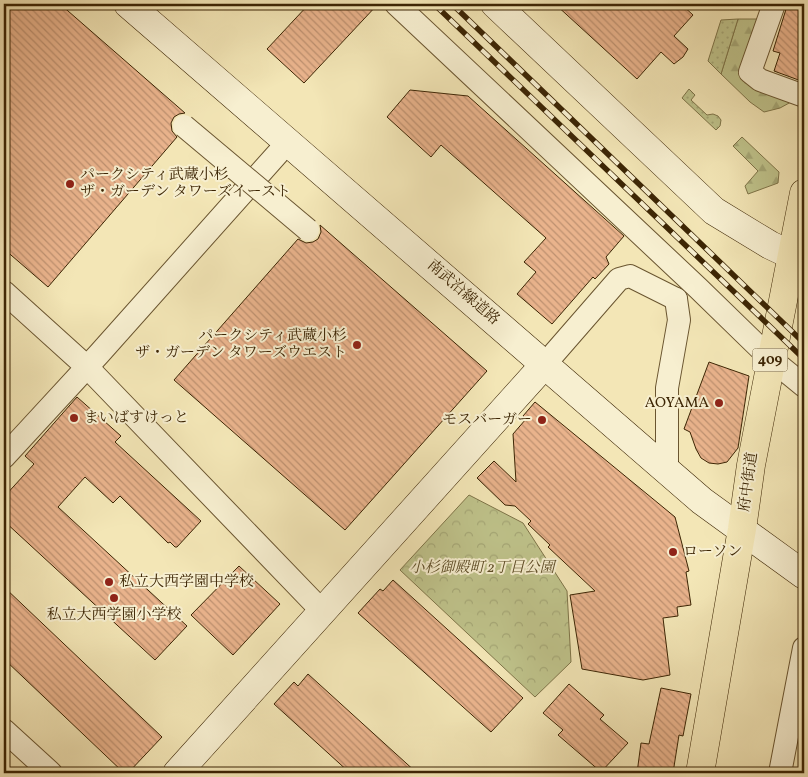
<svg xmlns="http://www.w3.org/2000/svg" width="808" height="777" font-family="Vollkorn,'Noto Serif JP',serif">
<defs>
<pattern id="forest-firs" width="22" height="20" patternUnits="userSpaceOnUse" patternTransform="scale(1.25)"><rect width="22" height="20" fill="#bfc38b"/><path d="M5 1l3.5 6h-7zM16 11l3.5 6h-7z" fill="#a5a776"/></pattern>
<pattern id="park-crowns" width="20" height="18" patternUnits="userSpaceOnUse" patternTransform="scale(1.25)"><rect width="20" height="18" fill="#bfc38b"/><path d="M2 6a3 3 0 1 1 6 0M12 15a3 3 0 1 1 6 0" fill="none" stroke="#a5a776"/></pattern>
<pattern id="garden-dots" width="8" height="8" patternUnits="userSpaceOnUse" patternTransform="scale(1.25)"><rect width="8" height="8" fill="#bfc38b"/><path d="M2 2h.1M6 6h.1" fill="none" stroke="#a5a776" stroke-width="1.8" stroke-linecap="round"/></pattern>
<pattern id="building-back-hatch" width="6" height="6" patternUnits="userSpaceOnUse" patternTransform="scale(1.25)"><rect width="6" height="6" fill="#e9b38c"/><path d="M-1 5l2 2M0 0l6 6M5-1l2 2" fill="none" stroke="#be9170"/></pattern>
</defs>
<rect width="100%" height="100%" fill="#f3e6b6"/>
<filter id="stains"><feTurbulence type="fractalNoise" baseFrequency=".004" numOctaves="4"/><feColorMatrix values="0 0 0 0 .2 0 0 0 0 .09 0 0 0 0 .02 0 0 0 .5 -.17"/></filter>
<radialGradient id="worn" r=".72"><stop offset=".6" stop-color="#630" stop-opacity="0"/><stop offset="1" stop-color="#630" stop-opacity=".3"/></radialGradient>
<g fill="url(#forest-firs)" stroke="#7e7448">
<path d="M738,19H758L740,74L791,102L780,108L764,112L750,102L721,74Z"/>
<path d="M742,137L779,172L778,183L748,194L745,186L758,171L733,146Z"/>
</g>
<path fill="url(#park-crowns)" stroke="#7e7448" d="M469,495L523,523L567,591L571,662L535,697L400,570Z"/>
<g fill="url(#garden-dots)" stroke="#7e7448">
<path d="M738,19L721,74L708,61L721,20Z"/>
<path d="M689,89L695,95L691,100L707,115L713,114L718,116L721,120L720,126L716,130L682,98Z"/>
</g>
<g fill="url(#building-back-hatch)" stroke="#3c2504">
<path d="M4,4H60L185,113L179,114L174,117L171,123L172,131L177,137L48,287L4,249Z"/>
<path d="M309,4H378L304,83L267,49Z"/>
<path d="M555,4H681L693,15L674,36L688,49L683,57L674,64L661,52L637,79Z"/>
<path d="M787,6L804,11V82L774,71L780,53L773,51Z"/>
<path d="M410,90L468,96L624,236L606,257L609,264L595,279L593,277L552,324L517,294L536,272L524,262L546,238L441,145L431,157L387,117Z"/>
<path d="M320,225L487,371L345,530L174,380L298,239L306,243L313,242L318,239L321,232Z"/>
<path d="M709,362L749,376L738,448L727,462L718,464L709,463L701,458L696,449L690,432L684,429Z"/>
<path d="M77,397L121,436L115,442L201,521L177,547H175L170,542L168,543L120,496L113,503L85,477L58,507L187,626L155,660L4,521V497L34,464L25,456Z"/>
<path d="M535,402L675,517L689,571L686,572L691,605L677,607L678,616L663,618L670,675L643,680L582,669L570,595L595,591L548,547L550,545L528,524L531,521L515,506L505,505L477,478L494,461L516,482L513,434L526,419L523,416Z"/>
<path d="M239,566L280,604L233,655L191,615Z"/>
<path d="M393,580L523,698L491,732L358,613L380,589L383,591Z"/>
<path d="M4,587L162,737L128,773H124L4,659Z"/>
<path d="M308,674L417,773H350L274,704L294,682L298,686Z"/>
<path d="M569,684L604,715L600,719L628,743L601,772L558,735L563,730L543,713Z"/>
<path d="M661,688L691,694L683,736L679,735L673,773H637L641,743L649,744Z"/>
</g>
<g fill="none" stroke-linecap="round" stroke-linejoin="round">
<g stroke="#6a5530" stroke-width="24">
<g id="street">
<path d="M396,4L698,288L771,359L804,386"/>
<path d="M774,4L750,72L760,80L804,96"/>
<path d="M4,292L87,367L322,611"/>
<path d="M545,364L619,279L630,276L676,299"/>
<path d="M4,457L99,354L288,142"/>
<path d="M667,470V388L679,320L676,299"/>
<path d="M4,730L51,773"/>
<path d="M780,773L804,648"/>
</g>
</g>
<g stroke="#3c2504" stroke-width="29">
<g id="secondary">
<path d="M128,4L702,501L804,575"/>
<path d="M495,4L714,211L770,245L791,255"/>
<path d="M177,773L545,364"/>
</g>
</g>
<g stroke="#3c2504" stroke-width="29">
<path id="highway" d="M700,773L742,529L751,465L804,193"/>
</g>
<use href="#street" stroke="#f7efd0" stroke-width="22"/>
<use href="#secondary" stroke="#f7efd0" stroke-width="28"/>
<use href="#highway" stroke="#f3e6b6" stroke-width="28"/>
<g stroke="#3c2504" stroke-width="5.5">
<g id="rail">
<path d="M434,4L804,359"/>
<path d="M452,4L804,343"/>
</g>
</g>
<use href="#rail" stroke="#f7efd0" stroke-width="4" stroke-dasharray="11" stroke-linecap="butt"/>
<g stroke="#6a5530" stroke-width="24" stroke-linecap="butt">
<path id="street-bridge" d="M184,126L308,230"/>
</g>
<use href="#street-bridge" stroke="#f7efd0" stroke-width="22"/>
</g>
<g fill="#8f2418" stroke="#f7efd0" stroke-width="2">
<circle cx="70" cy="184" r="5"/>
<circle cx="357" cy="345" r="5"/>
<circle cx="719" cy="403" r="5"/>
<circle cx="74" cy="418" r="5"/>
<circle cx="542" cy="420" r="5"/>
<circle cx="673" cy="552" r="5"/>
<circle cx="109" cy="582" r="5"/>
<circle cx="114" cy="598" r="5"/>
</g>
<g text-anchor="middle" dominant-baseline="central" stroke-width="4" stroke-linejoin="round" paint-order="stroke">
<rect fill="#f7efd0" stroke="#746241" stroke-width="1" x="752.5" y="348.5" width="35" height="23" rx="4"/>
<g font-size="14" font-weight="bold" fill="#3c2504">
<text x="770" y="360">409</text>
</g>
<g font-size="15" fill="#3c2504" stroke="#f7efd0" text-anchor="start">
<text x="80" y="175">パークシティ武蔵小杉<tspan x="80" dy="17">ザ・ガーデン タワーズイースト</tspan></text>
<text x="347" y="336" text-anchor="end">パークシティ武蔵小杉<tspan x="347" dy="17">ザ・ガーデン タワーズウエスト</tspan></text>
<text x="709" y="403" text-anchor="end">AOYAMA</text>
<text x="84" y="418">まいばすけっと</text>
<text x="532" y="420" text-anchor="end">モスバーガー</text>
<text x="683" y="552">ローソン</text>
<text x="119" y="582">私立大西学園中学校</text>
<text x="114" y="615" text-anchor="middle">私立大西学園小学校</text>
</g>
<g font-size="15" fill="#3c2504" stroke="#f7efd0">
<text transform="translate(463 293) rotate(41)">南武沿線道路</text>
<text transform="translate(749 482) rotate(-82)">府中街道</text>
</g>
<g font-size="15" font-style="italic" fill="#5d4c26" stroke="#f7efd0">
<text x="482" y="568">小杉御殿町 2丁目公園</text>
</g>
</g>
<rect width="808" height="777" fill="none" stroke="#f3e6b6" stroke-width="20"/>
<rect x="5" y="5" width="798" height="767" fill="none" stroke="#3c2504" stroke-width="2.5"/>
<rect x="10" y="10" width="788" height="757" fill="none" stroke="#3c2504"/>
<rect width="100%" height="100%" filter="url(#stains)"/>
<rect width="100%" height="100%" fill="url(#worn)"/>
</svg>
